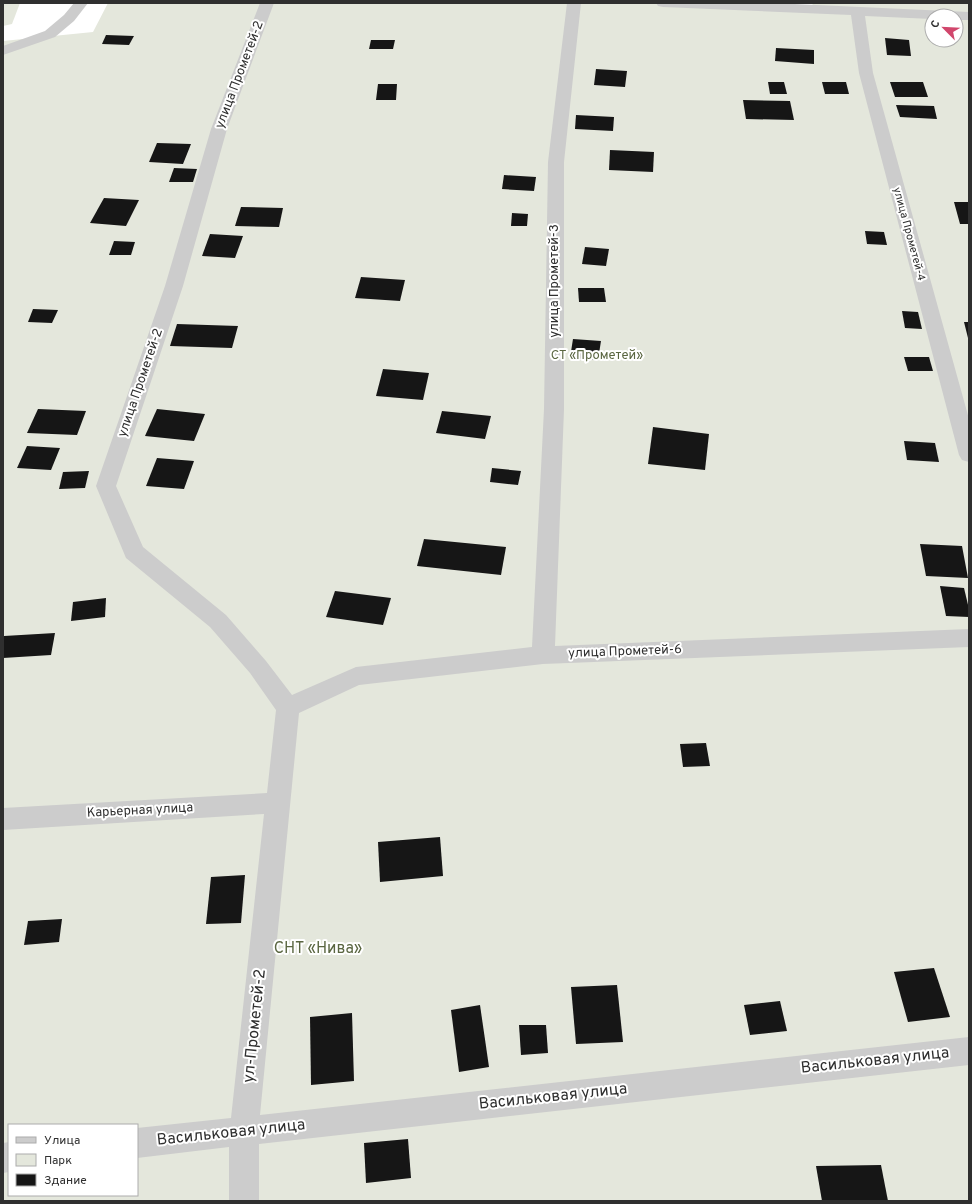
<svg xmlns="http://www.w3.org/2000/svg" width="972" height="1204" font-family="Overpass,sans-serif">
<rect width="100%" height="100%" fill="#fff"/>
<g fill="#e4e7dc" fill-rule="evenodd">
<path d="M3,3H20L12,24L3,26Z"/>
<path d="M108,3H794L796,12H815L812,3H969V1201H3V41L93,32ZM932,16H956V40H932ZM9,1125H137V1195H9Z"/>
</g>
<g fill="#161616">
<path d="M106,35L134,36L129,45L102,44Z"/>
<path d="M885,38L909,40L911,56L887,55Z"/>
<path d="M371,40H395L393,49H369Z"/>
<path d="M776,48L814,50V64L775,61Z"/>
<path d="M596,69L627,71L625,87L594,85Z"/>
<path d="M768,82H784L787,94H770Z"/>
<path d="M822,82H846L849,94H825Z"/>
<path d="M890,82H923L928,97H895Z"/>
<path d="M378,84H397L396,100H376Z"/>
<path d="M743,100L790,101L794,120L746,119Z"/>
<path d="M896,105L934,106L937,119L900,117Z"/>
<path d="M576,115L614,117L613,131L575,129Z"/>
<path d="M157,143L191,144L183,164L149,162Z"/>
<path d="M610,150L654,152L653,172L609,170Z"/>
<path d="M174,168L197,169L193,182H169Z"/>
<path d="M504,175L536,177L534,191L502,189Z"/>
<path d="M104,198L139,200L126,226L90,223Z"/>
<path d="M954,202H969V224H960Z"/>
<path d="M241,207L283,208L279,227L235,226Z"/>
<path d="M512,213L528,214L527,226H511Z"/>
<path d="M865,231L884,232L887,245L867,244Z"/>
<path d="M210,234L243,236L235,258L202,256Z"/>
<path d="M114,241L135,242L131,255H109Z"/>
<path d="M585,247L609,249L606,266L582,264Z"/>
<path d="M361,277L405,280L400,301L355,298Z"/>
<path d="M578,288H604L606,302H579Z"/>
<path d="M33,309L58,310L52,323L28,322Z"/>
<path d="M902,311L918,312L922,329L905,328Z"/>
<path d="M964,322H969V338H968Z"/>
<path d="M177,324L238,326L232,348L170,346Z"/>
<path d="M573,339L601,341L598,360L570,358Z"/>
<path d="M904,357H929L933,371H908Z"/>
<path d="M383,369L429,373L423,400L376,396Z"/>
<path d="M38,409L86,411L77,435L27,433Z"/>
<path d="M157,409L205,414L194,441L145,436Z"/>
<path d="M442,411L491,416L485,439L436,433Z"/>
<path d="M653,427L709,434L705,470L648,464Z"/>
<path d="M904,441L935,443L939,462L907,460Z"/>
<path d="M27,446L60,448L51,470L17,468Z"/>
<path d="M157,458L194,461L184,489L146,486Z"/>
<path d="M492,468L521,471L518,485L490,482Z"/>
<path d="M89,471L85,488L59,489L63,472Z"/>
<path d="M424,539L506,547L501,575L417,566Z"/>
<path d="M920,544L962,546L968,578L926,576Z"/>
<path d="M940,586L964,588L969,609V617L946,616Z"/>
<path d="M335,591L391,598L383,625L326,617Z"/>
<path d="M106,598L105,617L71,621L73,602Z"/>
<path d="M55,633L51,655L3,658L4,636Z"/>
<path d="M706,743L710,766L683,767L680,744Z"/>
<path d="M440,837L443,876L380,882L378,842Z"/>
<path d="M245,875L241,923L206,924L211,877Z"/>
<path d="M62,919L59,942L24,945L28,921Z"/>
<path d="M934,968L950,1017L908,1022L894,972Z"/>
<path d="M617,985L623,1042L576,1044L571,987Z"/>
<path d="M780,1001L787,1031L750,1035L744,1005Z"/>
<path d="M480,1005L489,1067L459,1072L451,1010Z"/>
<path d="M352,1013L354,1081L311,1085L310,1017Z"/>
<path d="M519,1025H546L548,1053L521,1055Z"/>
<path d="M408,1139L411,1178L366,1183L364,1143Z"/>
<path d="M881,1165L888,1201H822L816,1166Z"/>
</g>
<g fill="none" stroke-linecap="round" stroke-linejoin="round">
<g fill="#ccc" fill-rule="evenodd">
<path d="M74,3H88L74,21L55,37L3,55V46L45,31L64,15Z"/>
<path d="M260,3H274L227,129L183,286L116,486L143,547L226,615L266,661L292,695L356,667L532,647L544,409L548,162L567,3H581L564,162V409L555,646L969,629V647L543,664L359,685L299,713L260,1115L969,1037V1065L259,1144V1201H229V1147L137,1158V1128L231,1118L264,814L3,830V808L267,793L276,710L250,673L210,627L126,558L96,486L165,286L211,129Z"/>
<path d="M656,3H773L969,12V20H956V16H932V19L865,16L873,73L969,419V462L962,460L959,455L859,73L851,15L663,7L658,6Z"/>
<path d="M9,1142V1172L3,1173V1143Z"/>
</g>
</g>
<g text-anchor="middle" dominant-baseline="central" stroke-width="4" stroke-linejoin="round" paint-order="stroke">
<g font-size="11" fill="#2f2f2f" stroke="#fff">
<text transform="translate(909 234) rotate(75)">улица Прометей-4</text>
</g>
<g font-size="13" fill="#2f2f2f" stroke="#fff">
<text transform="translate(240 75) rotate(-69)">улица Прометей-2</text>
<text transform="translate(555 281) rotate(-90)">улица Прометей-3</text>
<text transform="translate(141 383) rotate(-71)">улица Прометей-2</text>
<text transform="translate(625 652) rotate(-2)">улица Прометей-6</text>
<text transform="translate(140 811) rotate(-3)">Карьерная улица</text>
</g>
<g font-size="13" fill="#5a6641" stroke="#fff">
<text x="597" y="356">СТ «Прометей»</text>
</g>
<g font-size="16" fill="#5a6641" stroke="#fff">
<text x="318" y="949">СНТ «Нива»</text>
</g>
<g font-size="16" fill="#2f2f2f" stroke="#fff">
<text transform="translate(255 1026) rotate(-84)">ул-Прометей-2</text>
<text transform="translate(875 1061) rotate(-6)">Васильковая улица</text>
<text transform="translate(553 1097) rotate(-6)">Васильковая улица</text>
<text transform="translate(231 1133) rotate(-6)">Васильковая улица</text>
</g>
</g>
<rect width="972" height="1204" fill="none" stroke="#2f2f2f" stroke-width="8"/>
<rect x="8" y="1124" width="130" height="72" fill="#ffffff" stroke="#acacac"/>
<rect x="16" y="1137" width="20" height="6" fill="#cccccc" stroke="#acacac"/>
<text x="44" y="1144" font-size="12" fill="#2f2f2f">Улица</text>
<rect x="16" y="1154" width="20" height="12" fill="#e4e7dc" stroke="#acacac"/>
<text x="44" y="1164" font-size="12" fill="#2f2f2f">Парк</text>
<rect x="16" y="1174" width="20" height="12" fill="#161616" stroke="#acacac"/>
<text x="44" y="1184" font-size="12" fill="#2f2f2f">Здание</text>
<g transform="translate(944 28) rotate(294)"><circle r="19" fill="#ffffff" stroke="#acacac"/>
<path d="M0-3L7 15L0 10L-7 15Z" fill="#d1466c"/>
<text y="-6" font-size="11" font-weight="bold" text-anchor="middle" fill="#2f2f2f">С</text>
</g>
</svg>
